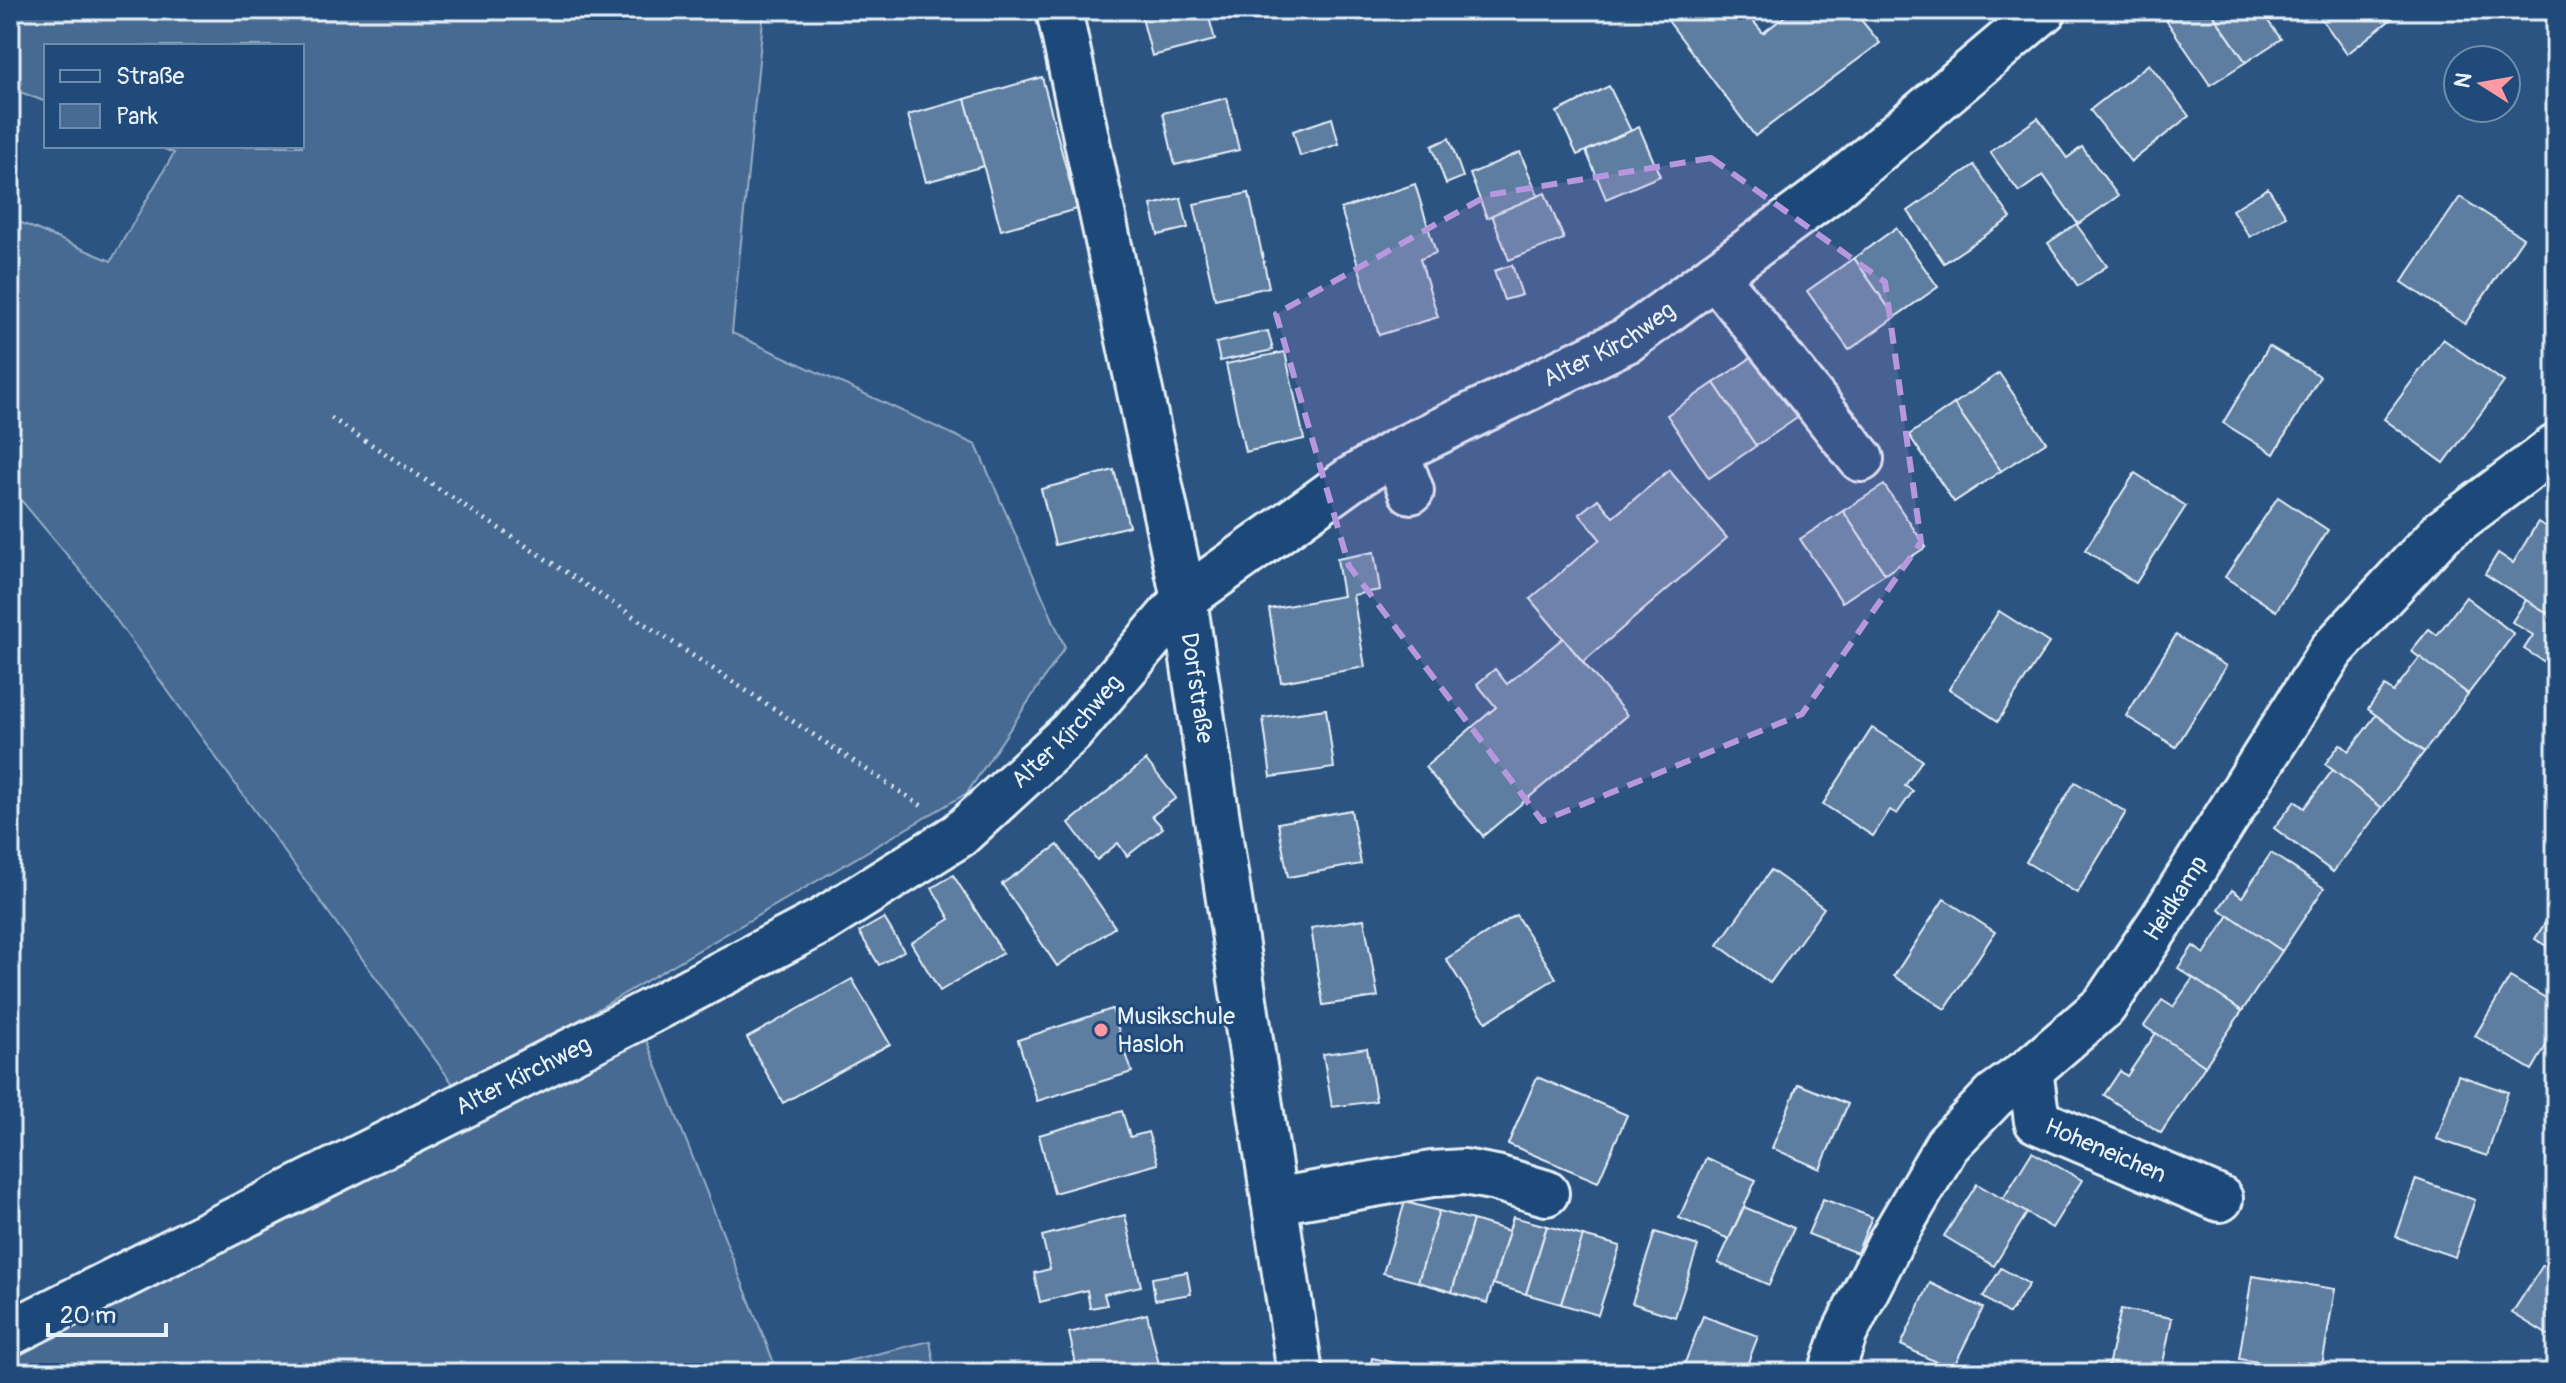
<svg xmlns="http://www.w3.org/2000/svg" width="2566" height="1383" font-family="Pangolin,sans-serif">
<rect width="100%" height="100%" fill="#2b5482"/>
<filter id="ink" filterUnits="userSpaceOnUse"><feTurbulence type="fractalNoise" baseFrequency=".0125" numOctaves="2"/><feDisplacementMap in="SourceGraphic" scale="16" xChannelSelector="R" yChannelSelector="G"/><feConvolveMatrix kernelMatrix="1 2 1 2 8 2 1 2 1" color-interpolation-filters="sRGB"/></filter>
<g filter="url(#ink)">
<g fill="#476b93" stroke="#98aec6" stroke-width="2">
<path d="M10,10H764L732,333L976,445L1065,647L967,793L458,1091L83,574L10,487V218L111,261L174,153L157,146H302V46H46V102L10,88Z"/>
<path d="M642,1029L778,1373H10V1349Z"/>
<path d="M930,1341L936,1373H798Z"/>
</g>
<g fill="#5d7da1" stroke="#e8f1f8" stroke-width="2">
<path d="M1140,10H1207L1215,40L1152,56Z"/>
<path d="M1660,10H1755L1748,15L1763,33L1793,10H1853L1880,43L1755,136Z"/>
<path d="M2181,10H2210L2246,62L2210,85L2166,20Z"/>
<path d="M2210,10H2260L2281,39L2246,62Z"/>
<path d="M2324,10H2389L2394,17L2347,54L2318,14Z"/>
<path d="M2149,64L2189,116L2131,162L2090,110Z"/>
<path d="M1042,77L1077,209L1001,230L965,99Z"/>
<path d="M1609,86L1631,131L1577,155L1557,112Z"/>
<path d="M1227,98L1239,150L1175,165L1163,113Z"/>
<path d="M965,99L984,166L926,182L908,115Z"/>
<path d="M1332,118L1339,144L1300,156L1293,131Z"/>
<path d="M2038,118L2067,158L2082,147L2118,196L2078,224L2043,175L2019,192L1990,152Z"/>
<path d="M1639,127L1660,176L1606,199L1586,151Z"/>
<path d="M1449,138L1463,177L1446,184L1432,146Z"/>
<path d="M1520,152L1538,196L1487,218L1470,174Z"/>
<path d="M1974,165L2011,218L1944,263L1908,211Z"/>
<path d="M1415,184L1436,253L1420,259L1438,317L1379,335L1341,209Z"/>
<path d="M2268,188L2286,216L2250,237L2232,210Z"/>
<path d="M1249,193L1269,287L1215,299L1194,204Z"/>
<path d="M1545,193L1564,239L1509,260L1492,215Z"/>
<path d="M2460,197L2523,238L2465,324L2402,282Z"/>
<path d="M1181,198L1188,228L1158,235L1151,205Z"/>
<path d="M2076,224L2107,266L2078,286L2048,243Z"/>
<path d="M1896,228L1938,287L1895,317L1854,258Z"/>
<path d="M1854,258L1895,317L1849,350L1807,291Z"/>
<path d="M1512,265L1522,295L1504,300L1494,271Z"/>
<path d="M1268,331L1273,350L1220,361L1216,343Z"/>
<path d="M2443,339L2504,382L2444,463L2384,419Z"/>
<path d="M2269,346L2320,376L2274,454L2223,423Z"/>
<path d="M1285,352L1304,439L1245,452L1226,364Z"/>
<path d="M1758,353L1800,416L1756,446L1714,383Z"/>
<path d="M1999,373L2046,442L2001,471L1954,404Z"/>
<path d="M1714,383L1756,446L1709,478L1667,415Z"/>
<path d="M1954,404L2001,471L1954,502L1909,435Z"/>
<path d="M1114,470L1129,526L1055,545L1041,489Z"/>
<path d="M1669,470L1727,538L1583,662L1530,599L1600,539L1579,514L1598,499L1613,517Z"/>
<path d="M2135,473L2186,506L2136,583L2085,550Z"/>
<path d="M1884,485L1926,547L1885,574L1843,511Z"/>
<path d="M2278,497L2328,530L2276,611L2225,577Z"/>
<path d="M1843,511L1885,574L1842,602L1800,539Z"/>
<path d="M2538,522L2556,533V601L2548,614L2485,574L2498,553L2513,563Z"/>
<path d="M1374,552L1380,590L1353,595L1365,667L1281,682L1269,609L1343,596L1337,559Z"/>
<path d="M2466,597L2514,634L2468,694L2411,651L2429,629L2437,635Z"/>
<path d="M2526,600L2556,618V669L2524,649L2533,635L2512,622Z"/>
<path d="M1999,611L2049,643L1998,721L1949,689Z"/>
<path d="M2176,635L2226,666L2176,747L2126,716Z"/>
<path d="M1563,638L1627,715L1483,836L1425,767L1496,707L1477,684L1495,669L1507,684Z"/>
<path d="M2420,657L2468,694L2424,752L2368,709L2385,686L2393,692Z"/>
<path d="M1326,709L1334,768L1271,777L1263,718Z"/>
<path d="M2376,715L2424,752L2382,808L2325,764L2340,744L2349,751Z"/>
<path d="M1872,728L1922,760L1905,786L1913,791L1897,814L1890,810L1873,836L1823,804Z"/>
<path d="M1146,760L1176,798L1152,816L1163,828L1127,856L1118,843L1097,860L1069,823Z"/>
<path d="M2333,770L2382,808L2333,872L2274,828L2295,801L2304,808Z"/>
<path d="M2075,782L2126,812L2077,893L2026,862Z"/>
<path d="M1351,810L1361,864L1288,877L1278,823Z"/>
<path d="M1058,845L1115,927L1057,966L1002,884Z"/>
<path d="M2271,853L2324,888L2282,951L2219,909L2232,890L2242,897Z"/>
<path d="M1771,870L1824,908L1770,983L1718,945Z"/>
<path d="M953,875L1003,953L940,991L911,943L950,919L932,888Z"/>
<path d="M1944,899L1995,932L1945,1009L1894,976Z"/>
<path d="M2556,905V952L2535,939Z"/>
<path d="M1516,915L1556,978L1486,1022L1446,959Z"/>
<path d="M2229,915L2282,951L2242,1011L2178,968L2193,946L2204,954Z"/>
<path d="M884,918L904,951L879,965L859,932Z"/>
<path d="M1364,919L1378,997L1323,1005L1311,928Z"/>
<path d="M2510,977L2556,1004V1029L2532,1070L2475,1036Z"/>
<path d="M2193,978L2242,1011L2205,1066L2144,1026L2162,1000L2173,1007Z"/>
<path d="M852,979L890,1044L783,1103L747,1038Z"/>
<path d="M1112,1009L1132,1072L1037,1101L1018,1040Z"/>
<path d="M2156,1033L2205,1066L2161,1133L2104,1095L2120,1071L2127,1076Z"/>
<path d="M1367,1048L1376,1101L1332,1107L1323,1054Z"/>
<path d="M2458,1075L2508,1092L2487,1156L2437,1139Z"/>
<path d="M1537,1077L1627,1115L1598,1182L1508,1144Z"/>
<path d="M1798,1084L1848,1104L1820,1169L1772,1148Z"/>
<path d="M1122,1111L1130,1137L1148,1132L1158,1164L1054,1193L1039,1135Z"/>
<path d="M2032,1152L2082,1180L2052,1228L2003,1199Z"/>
<path d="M1706,1158L1756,1180L1729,1239L1679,1218Z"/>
<path d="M2416,1179L2475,1200L2455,1257L2396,1237Z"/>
<path d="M1977,1184L2027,1213L1994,1266L1944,1236Z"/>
<path d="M1823,1199L1872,1217L1857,1253L1808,1234Z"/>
<path d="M1405,1202L1439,1211L1418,1282L1383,1273Z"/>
<path d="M1744,1207L1794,1228L1769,1285L1718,1263Z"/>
<path d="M1439,1211L1473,1220L1452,1292L1418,1282Z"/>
<path d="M1125,1215L1141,1286L1104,1294L1107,1305L1090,1308L1087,1290L1040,1302L1034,1273L1050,1269L1042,1236Z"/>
<path d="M1513,1217L1547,1226L1526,1294L1493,1284Z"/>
<path d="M1473,1220L1509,1231L1487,1303L1452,1292Z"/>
<path d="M1547,1226L1583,1236L1561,1304L1526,1294Z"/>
<path d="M1655,1232L1698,1246L1675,1317L1632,1303Z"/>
<path d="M1583,1236L1620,1246L1598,1315L1561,1304Z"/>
<path d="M2543,1265L2556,1272V1340L2512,1313Z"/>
<path d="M2001,1268L2029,1284L2009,1314L1983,1297Z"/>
<path d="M1187,1272L1191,1294L1155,1300L1152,1278Z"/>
<path d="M2252,1276L2335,1289L2321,1372L2239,1359Z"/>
<path d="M1930,1283L1983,1308L1952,1370L1901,1345Z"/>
<path d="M2121,1309L2172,1318L2161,1373H2137L2108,1366Z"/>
<path d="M1147,1314L1161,1373H1078L1069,1333Z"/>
<path d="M1703,1316L1758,1336L1744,1373H1681Z"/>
<path d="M1372,1358L1447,1373H1369Z"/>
</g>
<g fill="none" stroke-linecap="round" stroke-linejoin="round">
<g stroke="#e8f1f8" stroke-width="50">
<g id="minor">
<path id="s1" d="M1059,10L1184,599L1300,1373"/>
<path d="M1715,275L1861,459"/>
<path d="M1396,452L1411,491"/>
<path id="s2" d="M2030,1070L2037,1121L2220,1199"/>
<path d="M1274,1201L1432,1174L1464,1172L1496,1178L1546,1193"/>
<path id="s3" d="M10,1333L635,1019L822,921L959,835L1071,732L1184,599L1351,479L1396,452L1627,340L1831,190L2044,10"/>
<path id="s4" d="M1831,1373L1845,1332L1891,1241L1947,1145L1995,1095L2030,1070L2104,1006L2161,921L2332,650L2442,532L2556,447"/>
</g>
</g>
<path stroke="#e8f1f8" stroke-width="5" stroke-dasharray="2 6" stroke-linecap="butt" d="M331,418L925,808"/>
<use href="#minor" stroke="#1f4a7a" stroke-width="44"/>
</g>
</g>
<path fill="#b798de" fill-opacity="0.2" stroke="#b798de" stroke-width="6" stroke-dasharray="16 10" stroke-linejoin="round" d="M1711,158L1885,282L1921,542L1802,714L1542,821L1349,566L1276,314L1488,195Z"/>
<circle fill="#ff9aa2" stroke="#1f4a7a" stroke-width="3" cx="1101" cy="1030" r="8"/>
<g text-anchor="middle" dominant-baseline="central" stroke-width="6" stroke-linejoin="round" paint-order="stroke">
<g font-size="24" fill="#e8f1f8" stroke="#1f4a7a">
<text stroke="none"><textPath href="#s3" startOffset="1896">Alter Kirchweg</textPath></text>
<text stroke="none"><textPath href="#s1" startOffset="692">Dorfstraße</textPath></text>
<text stroke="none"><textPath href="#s3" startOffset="1222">Alter Kirchweg</textPath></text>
<text stroke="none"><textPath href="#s4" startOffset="596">Heidkamp</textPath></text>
<text stroke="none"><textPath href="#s3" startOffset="574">Alter Kirchweg</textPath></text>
<text stroke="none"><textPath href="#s2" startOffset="126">Hoheneichen</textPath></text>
</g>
<g font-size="24" fill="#e8f1f8" stroke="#1f4a7a" text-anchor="start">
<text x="1117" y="1016">Musikschule<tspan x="1117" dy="28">Hasloh</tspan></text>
</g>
</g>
<rect width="2566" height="1383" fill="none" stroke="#1f4a7a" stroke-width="40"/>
<rect x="20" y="20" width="2526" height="1343" fill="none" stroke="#e8f1f8" stroke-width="3" filter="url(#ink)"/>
<rect x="44" y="44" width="260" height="104" fill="#1f4a7a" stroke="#6f8dac" stroke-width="2"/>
<rect x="60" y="70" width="40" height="12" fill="#1f4a7a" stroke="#6f8dac" stroke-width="2"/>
<text x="116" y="84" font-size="24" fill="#e8f1f8">Straße</text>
<rect x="60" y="104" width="40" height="24" fill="#476b93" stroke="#6f8dac" stroke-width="2"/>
<text x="116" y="124" font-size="24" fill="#e8f1f8">Park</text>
<g transform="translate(2482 84) rotate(281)"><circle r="38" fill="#1f4a7a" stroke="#6f8dac" stroke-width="2"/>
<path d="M0-6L14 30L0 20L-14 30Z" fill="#ff9aa2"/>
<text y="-12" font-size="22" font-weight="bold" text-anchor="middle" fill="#e8f1f8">N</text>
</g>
<path d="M48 1323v12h118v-12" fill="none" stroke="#e8f1f8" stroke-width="4"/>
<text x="60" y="1323" font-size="24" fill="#e8f1f8" stroke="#1f4a7a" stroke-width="6" paint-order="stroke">20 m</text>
</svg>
